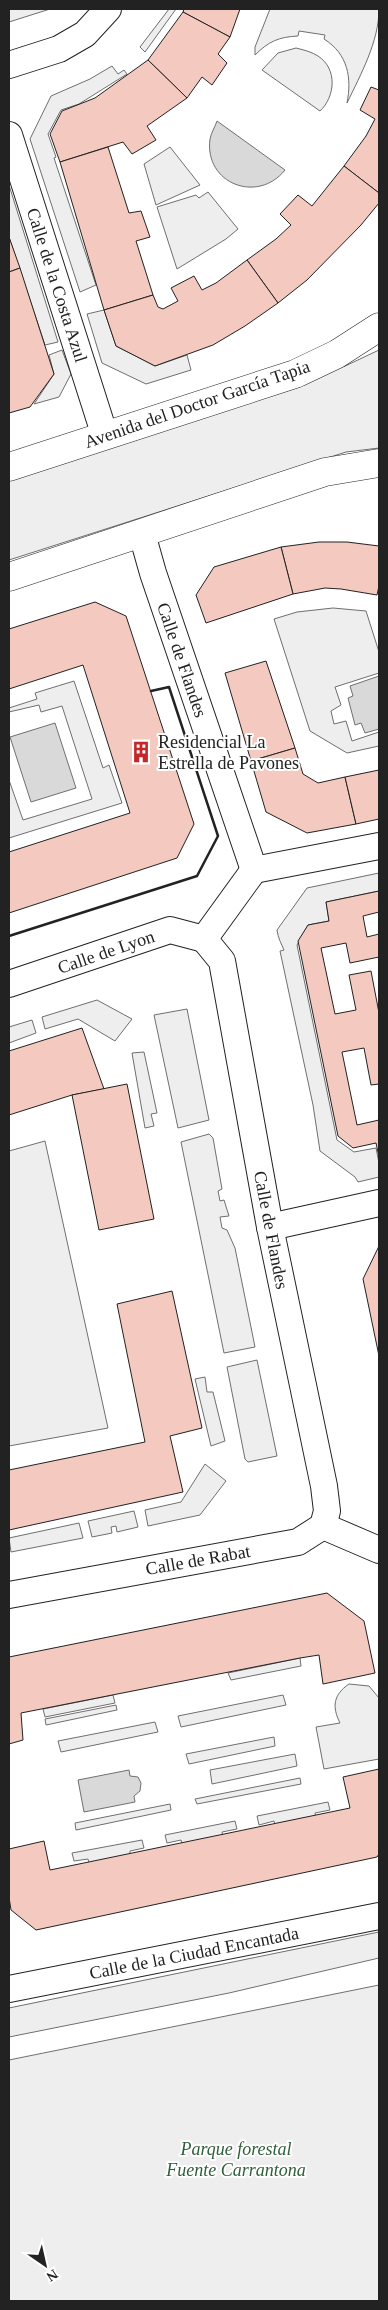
<svg xmlns="http://www.w3.org/2000/svg" width="388" height="2310" font-family="Georgia,serif">
<rect width="100%" height="100%" fill="#fff"/>
<g fill="#eee" stroke="#6f6f6f">
<path d="M9,9H50L9,22Z"/>
<path d="M169,9H176L145,52L140,47Z"/>
<path d="M270,9H379C379,41 361,74 347,103C352,78 348,54 324,39L325,35L299,31L298,36C279,37 269,41 255,55V47Z"/>
<path d="M296,48C304,50 312,52 318,56C338,69 335,97 320,111L262,70L278,53Z"/>
<path d="M112,66L118,74L124,70L127,74L79,104L61,110L48,134L56,157L54,158L96,285L80,292L30,139L51,96L90,79Z"/>
<path d="M170,147L200,185L156,205L144,164Z"/>
<path d="M9,185L58,342L45,345L9,237Z"/>
<path d="M208,192L238,229L226,239L177,269L157,207L196,195L199,198Z"/>
<path d="M104,310L116,346L155,366L187,355L191,370L146,384L102,363L87,314Z"/>
<path d="M62,350L71,374L59,397L34,404L54,374L49,355Z"/>
<path d="M379,350V448L346,452L9,560V481L305,385Z"/>
<path d="M333,608L366,611L379,652V673L335,687L341,705L331,711L334,724L346,721L352,741L379,732V746L347,753L310,731L274,619L297,612Z"/>
<path d="M74,681L103,768L109,765L122,803L9,838V780L23,820L92,799L62,706L41,712L39,705L9,712V708L37,699L35,693Z"/>
<path d="M379,873V891L326,902L329,921L308,925L297,945L337,1140L354,1152L376,1148L379,1163V1177L358,1182L355,1177L320,1151L313,1105L280,951L284,950C281,943 278,938 277,930L307,888Z"/>
<path d="M97,1000L132,1019L115,1041L78,1019L45,1029L42,1017Z"/>
<path d="M187,1009L209,1120L178,1128L154,1015Z"/>
<path d="M32,1020L36,1033L9,1043V1027Z"/>
<path d="M144,1052L157,1113L151,1114L154,1126L145,1128L132,1053Z"/>
<path d="M209,1134L213,1138L222,1189L218,1191L220,1201L224,1200L229,1216L220,1217L222,1228L227,1230L235,1248L255,1347L224,1353L181,1142Z"/>
<path d="M45,1141L108,1428L9,1446V1151Z"/>
<path d="M257,1360L277,1456L248,1462L245,1459L227,1367Z"/>
<path d="M205,1377L207,1392H213L225,1441L211,1446L195,1379Z"/>
<path d="M205,1464L226,1481L200,1515L148,1526L145,1510L181,1502Z"/>
<path d="M134,1511L138,1527L117,1532L116,1526L111,1527L112,1533L92,1537L88,1521Z"/>
<path d="M79,1523L83,1538L11,1552L9,1538Z"/>
<path d="M300,1658L301,1666L231,1680L228,1673Z"/>
<path d="M349,1684L369,1686L379,1698V1759L324,1769L316,1727L340,1723C332,1707 333,1695 349,1684Z"/>
<path d="M113,1695L115,1703L45,1717L43,1709Z"/>
<path d="M283,1695L286,1705L181,1727L178,1716Z"/>
<path d="M116,1705L117,1710L46,1725L45,1719Z"/>
<path d="M155,1722L158,1732L61,1752L58,1741Z"/>
<path d="M274,1737L275,1746L189,1764L186,1754Z"/>
<path d="M295,1754L297,1766L212,1784L210,1770Z"/>
<path d="M300,1778L301,1784L197,1804L195,1799Z"/>
<path d="M328,1802L330,1810L315,1813L316,1818L275,1826L274,1821L259,1825L257,1816Z"/>
<path d="M170,1804L171,1810L76,1830L75,1823Z"/>
<path d="M235,1821L237,1829L222,1832L223,1836L182,1844L181,1840L167,1843L165,1835Z"/>
<path d="M142,1840L144,1848L130,1851V1855L89,1863L88,1859L74,1861L72,1853Z"/>
<path d="M379,1932V1958L229,1993L9,2037V2008Z"/>
<path d="M379,1985V2301H9V2060Z"/>
</g>
<g fill="#d9d9d9" stroke="#6f6f6f">
<path d="M217,121L285,170C258,204 204,184 210,139C211,133 215,127 217,121Z"/>
<path d="M379,676V729L365,733L361,723L355,725L348,698L353,696L350,686Z"/>
<path d="M55,723L76,788L31,802L10,737Z"/>
<path d="M129,1770L130,1776L138,1777L141,1783L140,1791L134,1796L135,1802L84,1812L78,1780Z"/>
</g>
<g fill="#f3c9c0" stroke="#222">
<path d="M184,9H240L230,37L183,12Z"/>
<path d="M183,12L230,37L218,54L227,63L212,85L202,77L187,98L148,60Z"/>
<path d="M148,60L187,98L147,126L156,140L132,154L123,142L60,162L50,134L62,111L95,98Z"/>
<path d="M371,87L379,90V193L344,166L366,136L375,119L360,110Z"/>
<path d="M108,147L129,213L141,211L150,237L136,241L153,295L104,310L60,162Z"/>
<path d="M344,166L379,193V203L361,225L307,280L278,303L247,260L276,239L291,225L280,214L298,195L312,206Z"/>
<path d="M9,237L20,268L9,272Z"/>
<path d="M247,260L278,303L245,326L213,345L155,366L116,346L104,310L153,295L158,307L163,309L178,301L171,288L194,276L202,290L216,283Z"/>
<path d="M20,268L54,374L30,407L9,413V272Z"/>
<path d="M319,542H347L379,546V586L377,595L341,589L325,588L293,594L281,547Z"/>
<path d="M281,547L293,594L206,623L196,595L214,567Z"/>
<path d="M95,602L126,616L194,824L177,858L9,913V852L130,813L83,665L9,689V629Z"/>
<path d="M266,661L295,748L251,761L225,673Z"/>
<path d="M295,748L303,774L318,783L345,777L356,824L307,833L266,812L251,761Z"/>
<path d="M379,770V819L356,824L345,777Z"/>
<path d="M379,891V912L363,916L367,937L379,934V957L350,963L346,943L321,948L335,1014L356,1010L349,975L371,971L379,1013V1084L371,1085L364,1048L342,1052L357,1125L379,1120V1157L376,1143L353,1148L338,1136L298,941L308,925L329,921L326,902Z"/>
<path d="M82,1028L104,1089L72,1095L9,1115V1051Z"/>
<path d="M127,1084L154,1219L99,1230L72,1095Z"/>
<path d="M379,1246V1356L363,1279Z"/>
<path d="M172,1291L202,1428L170,1436L183,1492L9,1530V1470L145,1442L117,1304Z"/>
<path d="M327,1593L364,1621L375,1673L323,1684L319,1655L300,1658L21,1713L23,1740L9,1744V1657Z"/>
<path d="M379,1769V1854L377,1857L36,1930L11,1910L9,1897V1849L44,1841L50,1870L350,1808L343,1777Z"/>
</g>
<g fill="none" stroke-linecap="round" stroke-linejoin="round">
<g stroke="#222" stroke-width="28">
<g id="street">
<path d="M9,65L59,49L85,34L108,9"/>
<path d="M9,135L105,436"/>
<path d="M142,534L153,573L254,870"/>
<path d="M254,870L379,846"/>
<path d="M204,939L222,961L270,1227L324,1486L327,1511L323,1526"/>
<path d="M204,939L254,870"/>
<path d="M9,984L170,930L204,939"/>
<path d="M270,1227L379,1203"/>
<path d="M323,1526L379,1550"/>
<path d="M9,1595L298,1542L323,1526"/>
<path d="M9,1989L379,1916"/>
</g>
</g>
<g stroke="#222" stroke-width="29">
<g id="primary">
<path d="M9,467L295,374L337,354L379,327"/>
<path d="M9,577L325,472L379,463"/>
</g>
</g>
<use href="#street" stroke="#fff" stroke-width="26"/>
<use href="#primary" stroke="#fff" stroke-width="28"/>
<path stroke="#222" stroke-width="2.5" d="M9,936L197,876L218,836L169,687L151,691"/>
</g>
<defs>
<g id="building-bare" transform="scale(1.725)"><path d="M-4-6H4V6H1V3H-1V6H-4ZM-2.5-4.3h1.7v1.8h-1.7ZM.8-4.3h1.7v1.8H.8ZM-2.5-1h1.7V.8h-1.7ZM.8-1h1.7V.8H.8Z" fill="#c62828" stroke="#fff" stroke-width="2.5" paint-order="stroke"/></g>
</defs>
<g fill-rule="evenodd">
<use href="#building-bare" x="141" y="752"/>
</g>
<g text-anchor="middle" dominant-baseline="central" stroke-width="4" stroke-linejoin="round" paint-order="stroke">
<g font-size="18" fill="#222" stroke="#fff">
<text transform="translate(57 285) rotate(72)">Calle de la Costa Azul</text>
<text transform="translate(197 404) rotate(-19)">Avenida del Doctor García Tapia</text>
<text transform="translate(182 660) rotate(71)">Calle de Flandes</text>
<text transform="translate(106 952) rotate(-19)">Calle de Lyon</text>
<text transform="translate(271 1230) rotate(79)">Calle de Flandes</text>
<text transform="translate(198 1560) rotate(-10)">Calle de Rabat</text>
<text transform="translate(194 1953) rotate(-11)">Calle de la Ciudad Encantada</text>
</g>
<g font-size="18" fill="#222" stroke="#fff" text-anchor="start">
<text x="158" y="742">Residencial La<tspan x="158" dy="21">Estrella de Pavones</tspan></text>
</g>
<g font-size="18" font-style="italic" fill="#2f5e38" stroke="#fff">
<text x="236" y="2149">Parque forestal<tspan x="236" dy="21">Fuente Carrantona</tspan></text>
</g>
</g>
<rect width="388" height="2310" fill="none" stroke="#222222" stroke-width="20"/>
<g transform="translate(45 2265) rotate(146)" stroke="#ffffff" stroke-width="4" paint-order="stroke">
<path d="M0-4L9 19L0 12L-9 19Z" fill="#222222"/>
<text y="-8" font-size="14" font-weight="bold" text-anchor="middle" fill="#222222">N</text>
</g>
</svg>
